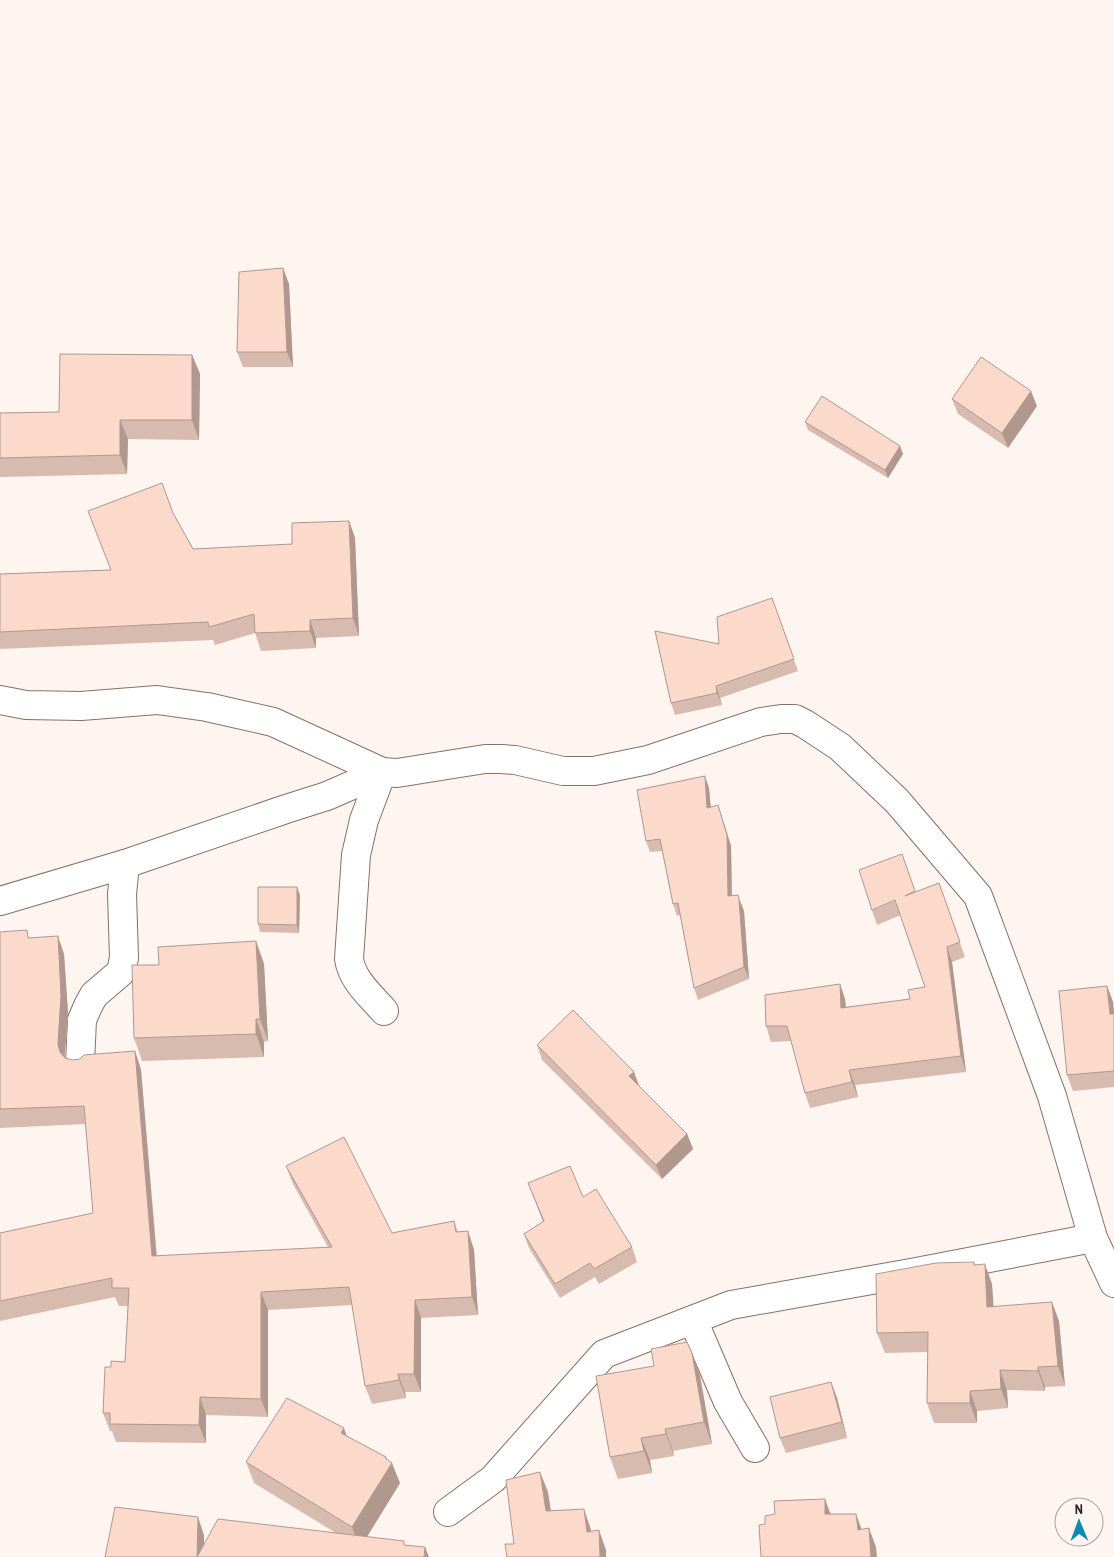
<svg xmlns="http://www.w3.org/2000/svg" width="1114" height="1557" font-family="'Archivo Narrow',sans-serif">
<rect width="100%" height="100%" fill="#fef4f0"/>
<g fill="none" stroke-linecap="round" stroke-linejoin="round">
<g stroke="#877167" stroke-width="30">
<g id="street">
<path d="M0,700L26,705L81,706L157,700L207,707L273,722L382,772L397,773L485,759H501L515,760L563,771H594L648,760L761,722L781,719H795L805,724L840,747L897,801L978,896L1052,1096L1093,1238L1114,1283"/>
<path d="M382,772L364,820L356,855L349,959C352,980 371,996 384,1011"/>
<path d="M0,901L125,864"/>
<path d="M80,1063L82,1020L88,1006L94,995L121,972L124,958L122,894L125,864L286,809L327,796L382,772"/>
<path d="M693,1320L728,1402L755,1448"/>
<path d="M448,1512L493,1479L604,1354L731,1305L911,1273L1093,1238"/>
</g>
</g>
<use href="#street" stroke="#fff" stroke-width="28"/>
</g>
<g fill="#d8bbaf">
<path d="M283,268L289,284L293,367H243L237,352Z"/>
<path d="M192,355L200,374L199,440L128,439L127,474L0,477V413L59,412Z"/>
<path d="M952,399L1037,406L1008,448L958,414Z"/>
<path d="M805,422L900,446L903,454L888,478L808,430Z"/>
<path d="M173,513L193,549L292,544L349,521L355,538L359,636L316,638V648L261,651L255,633L215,645L213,640L0,649V574L110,570Z"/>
<path d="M772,598L798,671L720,698L722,705L675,715L671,703L719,644Z"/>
<path d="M709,788L710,807L718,805L731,846L732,896L738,895L744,911L749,979L698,1000L694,988L680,915L677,916L673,904L662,851L650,852L646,841Z"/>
<path d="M939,883L965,957L952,962L966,1072L855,1085L858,1097L810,1108L805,1093L791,1041L771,1042L766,1026L840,984L845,999L846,1007L910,999L925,987L901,915L877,925L872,910Z"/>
<path d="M300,895L299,933L260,932L258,924Z"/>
<path d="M0,932L30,938L64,954L68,1013L65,1057V1058L73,1060L135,1051L141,1070L157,1256L328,1247L293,1184L286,1166L392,1233L454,1221L458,1232L468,1231L474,1250L478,1315L421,1318V1392H405L406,1398L372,1404L365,1386L352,1305L268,1310V1417L206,1415V1443L116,1442L112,1431H110L103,1413L111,1367L125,1362L128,1306H119L115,1297L0,1321V1233L93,1213L86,1124L0,1128Z"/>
<path d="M256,941L264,964L268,1041L264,1042V1057L142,1061L134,1038L159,965Z"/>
<path d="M1107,986L1113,1002L1114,1012V1087L1073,1091L1067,1075Z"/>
<path d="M537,1045L634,1072L639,1086L687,1134L693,1149L662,1179L542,1060Z"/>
<path d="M528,1183L583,1197L632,1247L637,1262L599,1284L595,1277L560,1298L529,1248L524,1234L543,1222Z"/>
<path d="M974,1262L975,1265L992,1284L993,1307L1059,1321L1065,1386L1045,1387V1391L1007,1390L1008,1408L977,1411V1423H934L927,1403L928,1352L885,1353L877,1333Z"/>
<path d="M692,1353L700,1376L712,1444L673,1451L674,1456L650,1460L652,1473L618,1479L610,1457L654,1366Z"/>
<path d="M831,1382L837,1398L847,1438L786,1453L780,1438Z"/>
<path d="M347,1436L387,1459L400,1483L367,1537L405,1545L105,1557L204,1535V1544L336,1533L254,1483L246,1462Z"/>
</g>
<g fill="#b0988e">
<path d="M283,268L289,284L293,367L287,352Z"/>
<path d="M192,355L200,374L199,440L192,420Z"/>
<path d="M1031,391L1037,406L1008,448L1002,433Z"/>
<path d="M120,420L128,439L127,474L120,455Z"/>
<path d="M900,446L903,454L888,478L885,470Z"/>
<path d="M349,521L355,538L359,636L353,618Z"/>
<path d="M310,620L316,638V648L310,631Z"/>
<path d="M716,686L720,698L722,705L717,693Z"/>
<path d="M705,776L709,788L712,820L707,808Z"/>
<path d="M718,805L731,846L732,908L728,896Z"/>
<path d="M297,887L300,895L299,933L297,925Z"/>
<path d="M739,899L744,911L749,979L744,967Z"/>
<path d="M58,936L64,954L68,1013L64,1062L60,1052L58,1044Z"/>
<path d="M256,941L264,964L268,1041L260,1019Z"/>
<path d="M947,947L952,962L966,1072L961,1056Z"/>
<path d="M840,984L845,999L847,1023L841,1008Z"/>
<path d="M1107,986L1113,1002L1114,1012V1024L1110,1014Z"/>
<path d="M256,1019L264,1042V1057L256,1034Z"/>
<path d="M135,1051L141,1070L158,1275L152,1256Z"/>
<path d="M849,1070L855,1085L858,1097L852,1082Z"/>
<path d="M634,1072L639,1086L629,1076Z"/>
<path d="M687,1134L693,1149L662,1179L656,1165Z"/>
<path d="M468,1231L474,1250L478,1315L472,1297Z"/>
<path d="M985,1264L992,1284L995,1327L987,1307Z"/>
<path d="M261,1292L268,1310V1417L261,1399Z"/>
<path d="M415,1300L421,1318V1392L414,1374Z"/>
<path d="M1052,1302L1059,1321L1065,1386L1058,1366Z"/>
<path d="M692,1353L700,1376L712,1444L704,1422Z"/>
<path d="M1038,1367L1045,1387V1391L1038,1371Z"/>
<path d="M1000,1370L1007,1390L1008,1408L1001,1389Z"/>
<path d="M398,1374L405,1392L406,1398L399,1380Z"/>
<path d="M831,1382L837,1398L847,1438L842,1422Z"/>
<path d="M970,1391L977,1411V1423L970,1403Z"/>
<path d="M200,1397L206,1415V1443L199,1425Z"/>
<path d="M344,1428L351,1449L341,1433Z"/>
<path d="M665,1429L673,1451L674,1456L666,1434Z"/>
<path d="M641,1438L650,1460L652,1473L644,1451Z"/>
<path d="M386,1457L390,1467L392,1463L400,1483L360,1548L352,1527Z"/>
<path d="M540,1472L548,1492L554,1531L546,1511Z"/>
<path d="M825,1499L832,1518L825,1514Z"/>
<path d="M584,1509L591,1530L595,1553L587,1532Z"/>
<path d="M856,1514L863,1533L858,1530Z"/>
<path d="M198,1517L204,1535V1557H197Z"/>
<path d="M869,1528L876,1547L877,1557H871Z"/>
<path d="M599,1530L606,1550V1557H600Z"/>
<path d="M425,1547L429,1557H424Z"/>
</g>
<g fill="#fbd9cb" stroke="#b0988e">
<path d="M283,268L287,352H237L239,272Z"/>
<path d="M60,354L192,355V420H120V455L0,458V413L59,412Z"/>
<path d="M981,357L1031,391L1002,433L952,399Z"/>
<path d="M822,396L900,446L885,470L805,422Z"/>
<path d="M162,483L173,513L193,549L292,544V523L349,521L353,618L310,620V631L255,633L254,614L209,627L208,622L0,632V574L111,570L88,511Z"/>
<path d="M772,598L794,659L716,686L717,693L671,703L655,631L719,644L717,617Z"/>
<path d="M705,776L707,808L718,805L727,835L728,896L738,895L739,899L744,967L694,988L678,903L673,904L660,839L646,841L637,790Z"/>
<path d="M902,854L915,891L905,896L939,883L960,942L947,947L961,1056L849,1070L852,1082L805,1093L787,1026H766L765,995L840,984L841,1008L910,999L908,990L925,987L895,900L872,910L859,870Z"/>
<path d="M258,887H297V925L258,924Z"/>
<path d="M27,930L28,938L58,936L61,995L58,1044L60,1052L65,1058L73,1060L80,1059L84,1055L135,1051L152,1256L332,1247L286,1166L344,1137L392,1233L454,1221L456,1232L468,1231L472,1297L415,1300L414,1374H398L399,1380L365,1386L349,1287L261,1292V1399L200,1397L199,1425L110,1424V1413H103L105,1367H111V1361L125,1362L129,1288H112V1278L0,1301V1233L93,1213L84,1106L0,1109V932Z"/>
<path d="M256,941L260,1019H256V1034L134,1038L132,965H159L158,947Z"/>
<path d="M1107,986L1110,1014H1114V1071L1067,1075L1059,991Z"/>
<path d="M573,1010L634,1072L629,1076L687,1134L656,1165L537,1045Z"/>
<path d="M570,1166L583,1197L596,1189L632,1247L594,1269L590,1263L555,1284L524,1234L544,1221L528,1183Z"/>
<path d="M974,1262V1265L985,1264L987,1307L1052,1302L1058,1366L1038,1367V1371L1000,1370L1001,1389L970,1391V1403H927L928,1332L877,1333L876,1274L936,1263Z"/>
<path d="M687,1342L692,1353L704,1422L665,1429L666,1434L641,1438L644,1451L610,1457L596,1376L654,1366L651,1349Z"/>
<path d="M831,1382L842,1422L780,1438L770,1397Z"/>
<path d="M287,1398L344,1428L341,1433L386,1457L385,1458L392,1463L352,1527L246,1462Z"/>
<path d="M540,1472L546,1511L584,1509L587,1532L599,1530L600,1557H507L505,1544H514L506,1480Z"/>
<path d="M825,1499V1514H856L858,1530L869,1528L871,1557H761L759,1525L765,1524V1516L775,1514L774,1501Z"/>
<path d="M115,1507L198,1517L197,1557H105Z"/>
<path d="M218,1519L404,1541V1545L425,1547L424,1557H197Z"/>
</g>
<g transform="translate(1079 1522) rotate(359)"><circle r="24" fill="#fef4f0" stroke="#a9a09c"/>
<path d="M0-4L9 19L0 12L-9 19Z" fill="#108bad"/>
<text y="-8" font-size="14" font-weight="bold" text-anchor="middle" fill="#2a211d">N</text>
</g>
</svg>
